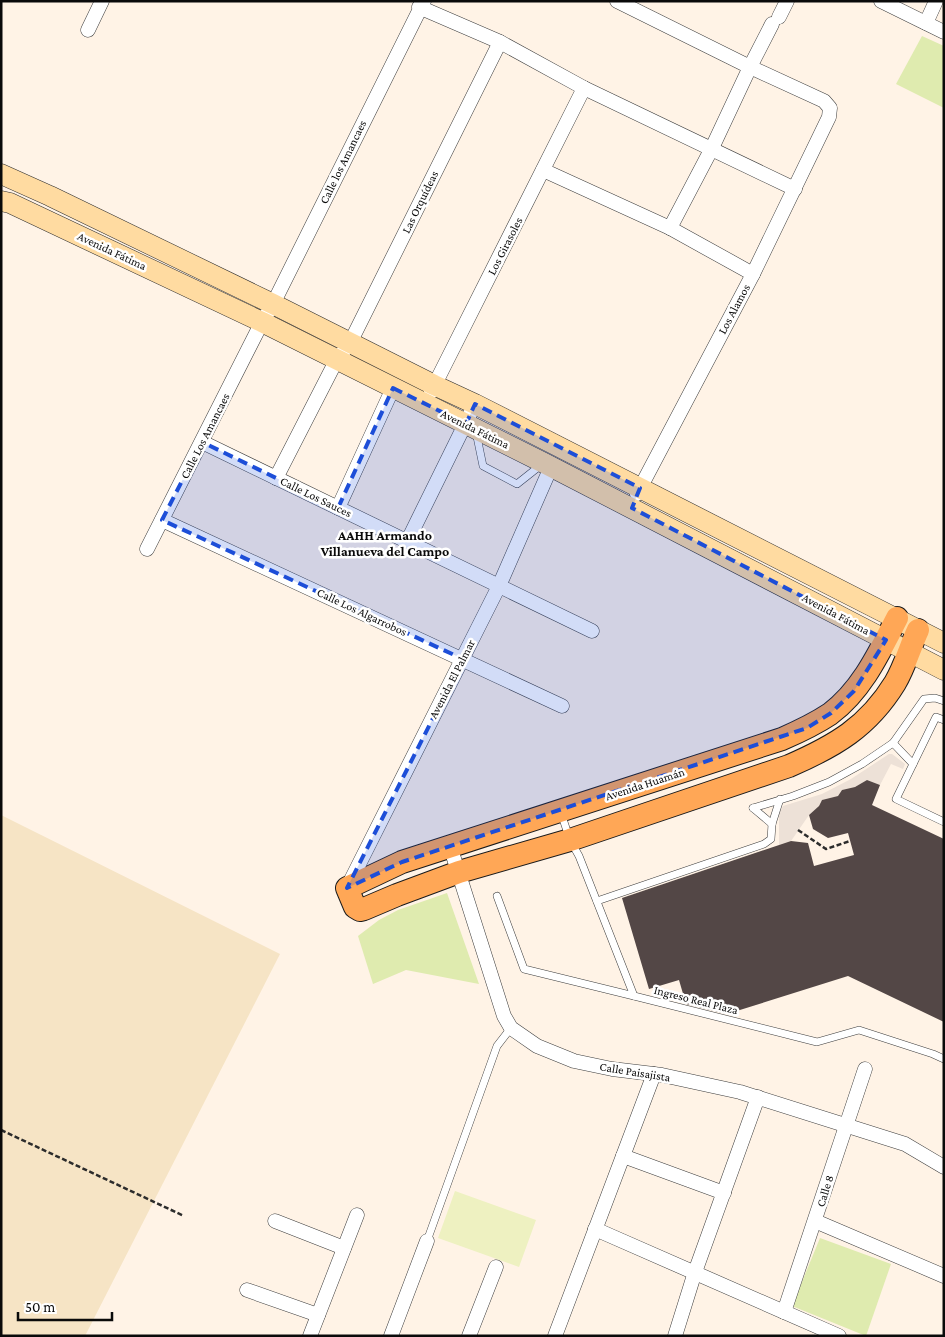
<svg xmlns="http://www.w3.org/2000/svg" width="945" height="1337" font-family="'Crimson Pro',serif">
<rect width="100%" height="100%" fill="#fff3e6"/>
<path fill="#f6e4c5" d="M1,815L280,954L85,1336H1Z"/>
<g fill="#dfebaf">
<path d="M922,36L944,46V108L896,84Z"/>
<path d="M447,893L479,984L406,970L373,984L358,936L379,920L398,910Z"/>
<path d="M820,1238L891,1264L866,1336L792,1306Z"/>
</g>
<path fill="#eef1c1" d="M455,1191L536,1220L519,1267L438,1238Z"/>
<path fill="#ede1d7" d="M889,754H892L905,764L903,769L891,764L880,785L867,780L855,787L842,790L838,796L822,800L819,806L809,815L791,841L779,845V814L783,806L822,794L851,779Z"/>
<path fill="#534746" d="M867,780L880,785L872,805L944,839V1022L848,976L727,1014L686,1004L679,980L649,989L622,898L791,841L808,843L814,866L854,855L848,833L828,838L813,829L809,815L819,806L822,800L838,796L842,790L855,787Z"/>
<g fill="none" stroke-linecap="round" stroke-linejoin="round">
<g stroke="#3d3d3d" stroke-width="8">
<g id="service">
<path d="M476,432L483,466L517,484L541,465"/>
<path d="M944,720L936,717L896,799L944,822"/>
<path d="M893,743L913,764"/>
<path d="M753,808L793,796L829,782L862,764L893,743L924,699L935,698L944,701"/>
<path d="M753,808L772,824"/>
<path d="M561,813L570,840L579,856L634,996L817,1042L859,1030L933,1054L944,1059"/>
<path d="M497,896L524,969L634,996"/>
<path d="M597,901L764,844L771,839L772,824L780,799"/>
<path d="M427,1241L497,1046L511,1028"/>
</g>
</g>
<g stroke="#3d3d3d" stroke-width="15">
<g id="minor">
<path d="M617,1L750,67L824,101L830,108L829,117L753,274L637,494"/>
<path d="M881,1L944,32"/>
<path d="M419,7L500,42L584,88L795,189"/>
<path d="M779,17L787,1"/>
<path d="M926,23L936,1"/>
<path d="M88,30L102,1"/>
<path d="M543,170L670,228L753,274"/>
<path d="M670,228L712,148L750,67L772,24"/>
<path d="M431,392L584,88"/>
<path d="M202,442L592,631"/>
<path d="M276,478L336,361L350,343L500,42"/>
<path d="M338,508L393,388"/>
<path d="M162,520L562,706"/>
<path d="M408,540L475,404"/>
<path d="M147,549L262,322L273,304L424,1"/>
<path d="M450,846L504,1016L511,1028L537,1046L574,1061L612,1069L662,1075L740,1092L905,1144L944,1167"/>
<path d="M347,888L499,586L551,467"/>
<path d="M623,1156L724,1193"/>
<path d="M275,1221L344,1248"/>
<path d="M815,1221L944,1276"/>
<path d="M595,1229L839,1336"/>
<path d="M247,1290L318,1315"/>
<path d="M784,1312L865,1069"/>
<path d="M310,1336L357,1215"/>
<path d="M391,1336L427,1241"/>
<path d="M469,1336L496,1267"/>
<path d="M555,1336L654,1074"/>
<path d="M675,1336L695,1272L758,1097"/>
</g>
</g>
<g stroke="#2c2c2c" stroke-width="21">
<g id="secondary">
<path d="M1,174L50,196L273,304L434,385L475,404L944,643"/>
<path d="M1,201L10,203L262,322L544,463L944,670"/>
</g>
</g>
<g stroke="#1b1b1b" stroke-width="24">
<path id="primary" d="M897,618C879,653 862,690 830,714C815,724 798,732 782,739L402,862L347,888L355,907L360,910L364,909L397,895L459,872L570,840L789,766C835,746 868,727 895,683C905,666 910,647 918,630"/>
</g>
<g stroke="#2c2c2c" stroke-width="2.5" stroke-dasharray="5 2.5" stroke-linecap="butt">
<path d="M798,830L826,849L850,841"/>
<path d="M1,1130L184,1216"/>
</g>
<use href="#service" stroke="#fff" stroke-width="7"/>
<use href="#minor" stroke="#fff" stroke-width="14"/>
<use href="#secondary" stroke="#ffdba1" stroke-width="20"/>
<use href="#primary" stroke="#ffa756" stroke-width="22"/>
</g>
<path fill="#1d4ed8" fill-opacity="0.2" stroke="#1d4ed8" stroke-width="4" stroke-dasharray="10 6" stroke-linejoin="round" d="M393,388L466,424L475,404L640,488L632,508L886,640L854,691L831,713L807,728L402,862L347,888L463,659L162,520L202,442L338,508Z"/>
<g text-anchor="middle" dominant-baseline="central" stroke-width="5" stroke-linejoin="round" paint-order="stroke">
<g font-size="12" fill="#0a0a0a" stroke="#fff">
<text transform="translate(343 162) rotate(-64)">Calle los Amancaes</text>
<text transform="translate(420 202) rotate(-64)">Las Orquídeas</text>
<text transform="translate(505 246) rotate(-63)">Los Girasoles</text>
<text transform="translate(112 251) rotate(25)">Avenida Fátima</text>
<text transform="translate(734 309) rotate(-62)">Los Alamos</text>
<text transform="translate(475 429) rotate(26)">Avenida Fátima</text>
<text transform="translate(205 436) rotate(-63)">Calle Los Amancaes</text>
<text transform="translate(316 497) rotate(26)">Calle Los Sauces</text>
<text transform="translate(362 612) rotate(25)">Calle Los Algarrobos</text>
<text transform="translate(836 614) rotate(28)">Avenida Fátima</text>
<text transform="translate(452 679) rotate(-63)">Avenida El Palmar</text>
<text transform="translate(645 784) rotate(-18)">Avenida Huamán</text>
<text transform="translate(696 1000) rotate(14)">Ingreso Real Plaza</text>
<text transform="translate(635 1072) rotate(9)">Calle Paisajista</text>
<text transform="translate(825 1191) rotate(-73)">Calle 8</text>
</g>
<g font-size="14" font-weight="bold" fill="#0a0a0a" stroke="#fff">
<text x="385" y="535">AAHH Armando<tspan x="385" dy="16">Villanueva del Campo</tspan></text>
</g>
</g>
<rect width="945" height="1337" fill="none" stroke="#0a0a0a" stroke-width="5"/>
<path d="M18 1312v8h94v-8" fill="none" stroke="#0a0a0a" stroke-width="2.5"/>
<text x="25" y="1312" font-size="15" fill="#0a0a0a" stroke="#ffffff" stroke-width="4" paint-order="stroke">50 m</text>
</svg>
